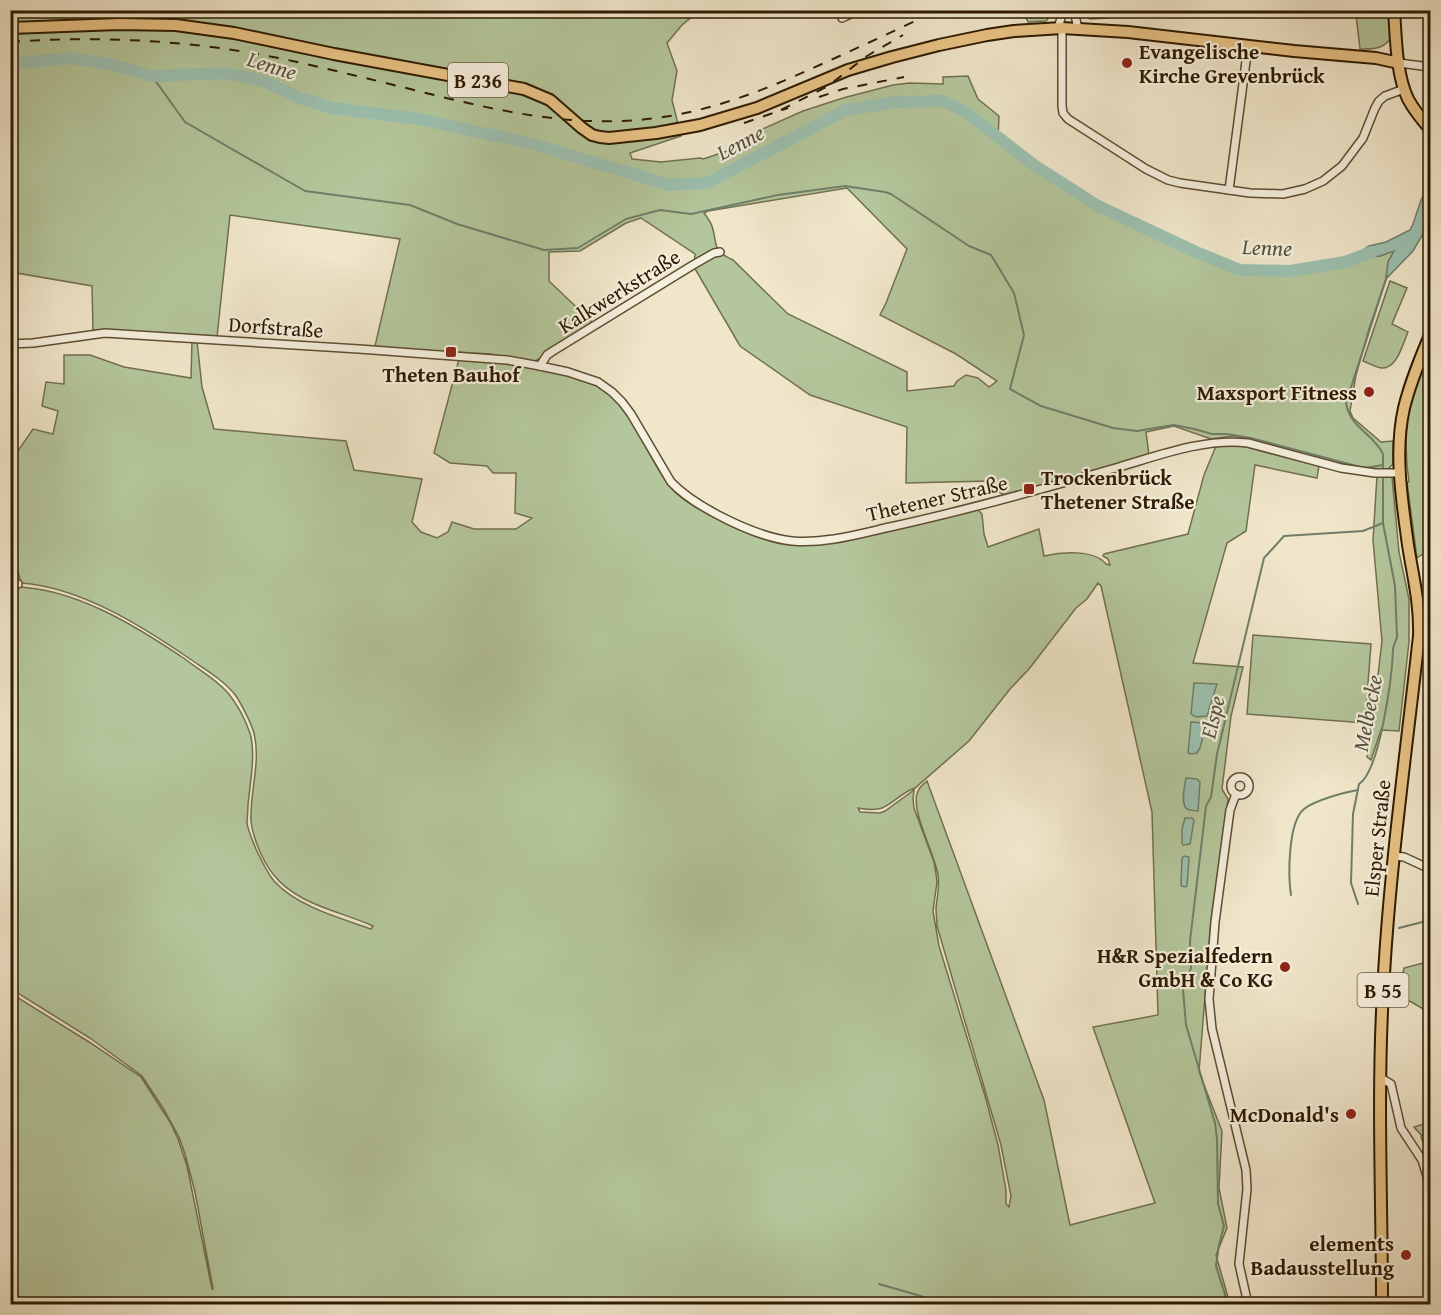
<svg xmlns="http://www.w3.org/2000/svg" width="1441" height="1315" font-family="'Gentium Book Plus',serif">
<rect width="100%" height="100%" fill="#f0e6ca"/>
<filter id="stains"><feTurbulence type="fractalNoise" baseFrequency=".00333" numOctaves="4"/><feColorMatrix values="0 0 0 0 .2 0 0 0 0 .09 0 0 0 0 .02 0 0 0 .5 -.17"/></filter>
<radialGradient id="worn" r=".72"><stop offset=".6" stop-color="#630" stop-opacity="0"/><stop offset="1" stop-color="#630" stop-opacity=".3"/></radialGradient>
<g fill="#b4c69b" stroke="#71704e" stroke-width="1.5" fill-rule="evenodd">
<path d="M10,11H699L682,25L667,43L677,71L672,100L681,136L630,153L632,159L661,162L700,158L703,159L755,142L758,131L803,111L843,98L893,85L909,83L943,84V77L968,76L978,99L999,116L998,138L1004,147L1034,170L1235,269L1272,270L1351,258L1380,256L1395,250L1388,262L1386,279L1369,329L1356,375L1350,411L1353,418L1381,442L1393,441V464L1388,469C1340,469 1291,450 1245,438L1232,436L1211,439L1174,426L1146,432L1149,455L1008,495C1000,495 995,489 995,482L990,481L906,483L907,427L810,395L740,346L694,267L695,254L641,218L626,223L580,251L549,252V281L594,324L558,345L534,362L490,354L401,349L375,346L400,239L230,215L217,337L93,330L92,286L11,272ZM847,188L907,249L886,303L880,315L956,354L997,381L989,387L978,378L966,375L957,381L954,386L907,391V372L788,314L733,260C711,250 718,245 712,226C710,221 707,217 704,213L708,211Z"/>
<path d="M1023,11H1055L1046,21L1028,22Z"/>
<path d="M1082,11H1108V18L1090,19L1084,14Z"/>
<path d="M1361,11H1389L1390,39C1382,50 1372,49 1360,49L1356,15Z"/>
<path d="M1390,281L1407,288L1392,324L1408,332C1403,343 1397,370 1381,368C1375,367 1368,363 1363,361Z"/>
<path d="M192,341H197L202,387L214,429L346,441L354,470L422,479L412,522L421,532L437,538L448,532L452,522L474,529H516L532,518L515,513L516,473H493L487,466L450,463L434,453L459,359C499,363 571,366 604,389C630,406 645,450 662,475C666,481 671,489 676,493C694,510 758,541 782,544C797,546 813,543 827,542C878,535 928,519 978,510L982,514L984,534L988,547L1039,529L1044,556C1061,552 1094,549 1106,564L1110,565L1108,559L1103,556L1104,554L1188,534L1204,475L1216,446L1238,445L1319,466L1317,478L1255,465L1246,531L1227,543L1193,663L1243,667L1231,716L1222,789L1228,799L1211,920L1199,1072L1222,1131L1219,1188L1227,1228L1216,1255L1230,1304H11L10,992L15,996L89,1042L141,1077L170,1122L178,1139L187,1166L212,1289H213L195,1192L185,1154L179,1137L163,1108L142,1076L90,1038L16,992L11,987V587C72,586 136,626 185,659C199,670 216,679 228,693C237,704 245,719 250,733C256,755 250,782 248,805C248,811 247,818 247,823C248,831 253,841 256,849C261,860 266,871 274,881C296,906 340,918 371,929L373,926C340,911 297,905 273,874C263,862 252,836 251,820C250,791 261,762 254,733C251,723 242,705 236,696C225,681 206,670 190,659C142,626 80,587 21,583L11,544V461L33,429L53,434L58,411L42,406L46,382L64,384V355H90L124,367L191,378ZM1098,583L1101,586L1152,812L1158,1015L1093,1027L1155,1203L1070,1225L1044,1100L927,781C924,784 920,786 918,791C909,808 935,854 938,875C940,886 937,897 936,908C936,914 937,920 937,926L1001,1145L1011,1196L1009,1207L1006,1204V1190L998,1145L985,1096L939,946L933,911L937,882L936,874L934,862L914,808L913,799L914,790L885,811L880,813L860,812L858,808C865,809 874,811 882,808C894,803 902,792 915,788L969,741L1010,689L1029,669L1076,608L1087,599Z"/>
<path d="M1430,350V521L1426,522L1430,549L1417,558L1407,482H1409C1405,456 1405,428 1410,402C1414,384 1423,367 1430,350Z"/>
<path d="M1377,476L1392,477L1399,552L1409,599V642L1399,731L1381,730L1371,760L1367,757L1372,726L1382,641L1373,540Z"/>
<path d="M1253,635L1371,644L1365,723L1247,714Z"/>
<path d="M1427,962L1430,964V1013L1401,996V994L1393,988V981L1399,974L1403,973L1404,968Z"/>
<path d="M1430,1122V1159H1429L1421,1137L1422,1136L1414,1127Z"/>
</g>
<g fill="#9cc0b0" stroke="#707e6a" stroke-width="1.5">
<path d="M1430,184V222L1413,251L1386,279L1388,262L1394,251L1380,256L1351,258L1369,246L1386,242L1410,230L1413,224L1421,200Z"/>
<path d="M1194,683L1217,684L1207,716L1196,717L1191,714Z"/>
<path d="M1191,722L1205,723L1206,725L1200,748L1197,753L1191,754L1188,753Z"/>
<path d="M1186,778L1197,779L1200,782L1198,811C1196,811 1189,810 1187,809C1180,804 1185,785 1186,778Z"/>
<path d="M1185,818H1192L1194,820L1190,844L1183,845L1182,843V829Z"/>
<path d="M1184,856L1189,857V858L1187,885L1186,887L1182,886L1181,885L1182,858Z"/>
</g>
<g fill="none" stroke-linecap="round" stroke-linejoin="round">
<g stroke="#707e6a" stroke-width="2">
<path d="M152,76L185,122L305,191L410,205L457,224L544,250L578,248L626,219L660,210L691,214L778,195L845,186L885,192L891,194L969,246L991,255L1014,293L1024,335L1010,389L1041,406L1113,428L1137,431L1174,425L1194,429L1212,434H1227L1251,438L1364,468L1383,465"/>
<path d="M1291,895C1288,875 1288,822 1304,809C1313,801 1345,792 1358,790"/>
<path d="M1358,904L1351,883L1353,814L1359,784C1380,771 1392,676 1393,650C1393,645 1396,642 1397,637L1395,586L1383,523"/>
<path d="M1399,928L1430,920"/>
<path d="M879,1284L924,1297"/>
<path d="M1228,1304L1216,1266L1219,1245L1224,1226L1218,1204L1217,1139L1215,1123L1186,1025L1183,989L1191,968L1190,941L1206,806L1211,797L1217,754L1264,558L1284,536L1363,531L1383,523V454C1374,434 1350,428 1346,403L1387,276"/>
</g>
<path stroke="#9cc0b0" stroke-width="12" d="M10,64L70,58L110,64L152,76L226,73L263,81L302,99L332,108L419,119L529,143L670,185L707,183L846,110L896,102L943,101L967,113L1034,165L1098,206L1196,252L1240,270L1290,271L1345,262L1372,252"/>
<g stroke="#5e4d32" stroke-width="10">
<g id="minor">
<path d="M1074,10L1078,29"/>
<path d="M842,18L859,10"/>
<path d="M1062,28V106L1063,113L1068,119L1146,169L1168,180L1180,183L1250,193L1283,194L1305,189L1323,181L1342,166L1363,138L1375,108L1379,101L1385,96L1404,89"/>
<path d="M1058,29L1063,10"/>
<path d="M1399,63L1430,67"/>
<path d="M1229,190L1248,46"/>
<path d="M10,344L33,343L105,333L359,349L507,360L540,366L568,372L598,382L612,392L622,402L631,414L671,482C696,508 756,537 792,541C825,544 859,534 890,527C968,510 1043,489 1119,467C1160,455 1205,438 1248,443L1341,468L1375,473H1401"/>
<path d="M540,366L547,355L553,351L693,265L714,253L720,252"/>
<path d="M10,585L18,584"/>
<circle cx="1240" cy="786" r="9"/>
<path d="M1236,794L1230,810L1215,922L1209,999L1212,1029L1246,1170L1247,1189L1239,1264L1248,1304"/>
<path d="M1393,856L1404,857L1430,869"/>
<path d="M1381,1078L1391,1084L1401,1128L1422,1160L1430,1186"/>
</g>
</g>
<g stroke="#2e1a00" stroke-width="14">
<g id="primary">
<path d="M1394,10C1396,37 1396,74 1408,99C1414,110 1422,120 1430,129"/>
<path d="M10,28L119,24L176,25L234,33L334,54L524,89L550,100L582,128L592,135L600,137L609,138L656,133L700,125L757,108L848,70L892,57L939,45L987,35L1014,31L1062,28L1128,32L1294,51L1376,58L1399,63"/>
<path d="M1382,1304C1382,1200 1377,1096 1383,992C1389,873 1406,754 1419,636C1420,603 1413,577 1408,545C1402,501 1394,452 1404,408C1410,383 1420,359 1430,335"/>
</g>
</g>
<use href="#minor" stroke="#f5efdd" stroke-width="7"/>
<use href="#primary" stroke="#e8c385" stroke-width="10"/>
<g stroke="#2e1a00" stroke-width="2" stroke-dasharray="10 10" stroke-linecap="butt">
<path d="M10,42C107,35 203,41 297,62C346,73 394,85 442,97C513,114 583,128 656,118C719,110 776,85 833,59C868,43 903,27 938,10"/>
<path d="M819,97L843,89L904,77"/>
<path d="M781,110L828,86L867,56L903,35"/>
<path d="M744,123L788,108"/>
</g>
</g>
<g fill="#8f2418" stroke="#f5efdd" stroke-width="2">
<circle cx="1127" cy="63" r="6"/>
<rect x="445" y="346" width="12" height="12" rx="3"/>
<circle cx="1369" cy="392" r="6"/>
<rect x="1023" y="483" width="12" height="12" rx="3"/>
<circle cx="1285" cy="967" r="6"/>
<circle cx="1351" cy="1114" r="6"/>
<circle cx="1406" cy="1255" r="6"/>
</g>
<g text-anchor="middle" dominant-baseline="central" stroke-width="4.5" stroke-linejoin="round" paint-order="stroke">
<g fill="#f5efdd" stroke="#6a5a42" stroke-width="1.5">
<rect x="448" y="63" width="60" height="34" rx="4.5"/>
<rect x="1357.5" y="973" width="51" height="34" rx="4.5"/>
</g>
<g font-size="20" font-weight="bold" fill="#2e1a00">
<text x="478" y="80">B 236</text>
<text x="1383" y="990">B 55</text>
</g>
<g font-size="21" font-weight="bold" fill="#2e1a00" stroke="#f5efdd" text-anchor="end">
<text x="1139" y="51" text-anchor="start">Evangelische<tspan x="1139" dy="24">Kirche Grevenbrück</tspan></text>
<text x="451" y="374" text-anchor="middle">Theten Bauhof</text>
<text x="1357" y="392">Maxsport Fitness</text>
<text x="1041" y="477" text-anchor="start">Trockenbrück<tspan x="1041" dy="24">Thetener Straße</tspan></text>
<text x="1273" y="955">H&amp;R Spezialfedern<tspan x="1273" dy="24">GmbH &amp; Co KG</tspan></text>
<text x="1339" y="1114">McDonald's</text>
<text x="1394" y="1243">elements<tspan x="1394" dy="24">Badausstellung</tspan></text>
</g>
<g font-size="21" fill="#2e1a00" stroke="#f5efdd">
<text transform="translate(619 291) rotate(-32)">Kalkwerkstraße</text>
<text transform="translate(276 327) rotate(4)">Dorfstraße</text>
<text transform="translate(937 498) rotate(-13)">Thetener Straße</text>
<text transform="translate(1377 838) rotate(-84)">Elsper Straße</text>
</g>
<g font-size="22" font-style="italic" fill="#54543e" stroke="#f5efdd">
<text transform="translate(272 65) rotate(17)">Lenne</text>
<text transform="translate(740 142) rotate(-28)">Lenne</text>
<text transform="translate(1267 247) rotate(2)">Lenne</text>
<text transform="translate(1367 713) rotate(-79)">Melbecke</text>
<text transform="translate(1212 717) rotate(-77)">Elspe</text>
</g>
</g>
<rect width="1441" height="1315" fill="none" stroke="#f0e6ca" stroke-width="36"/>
<rect x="12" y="12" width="1417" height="1291" fill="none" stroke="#2e1a00" stroke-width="3"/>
<rect x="18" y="18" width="1405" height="1279" fill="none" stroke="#2e1a00" stroke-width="1.5"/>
<rect width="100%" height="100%" filter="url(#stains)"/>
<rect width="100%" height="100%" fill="url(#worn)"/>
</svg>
